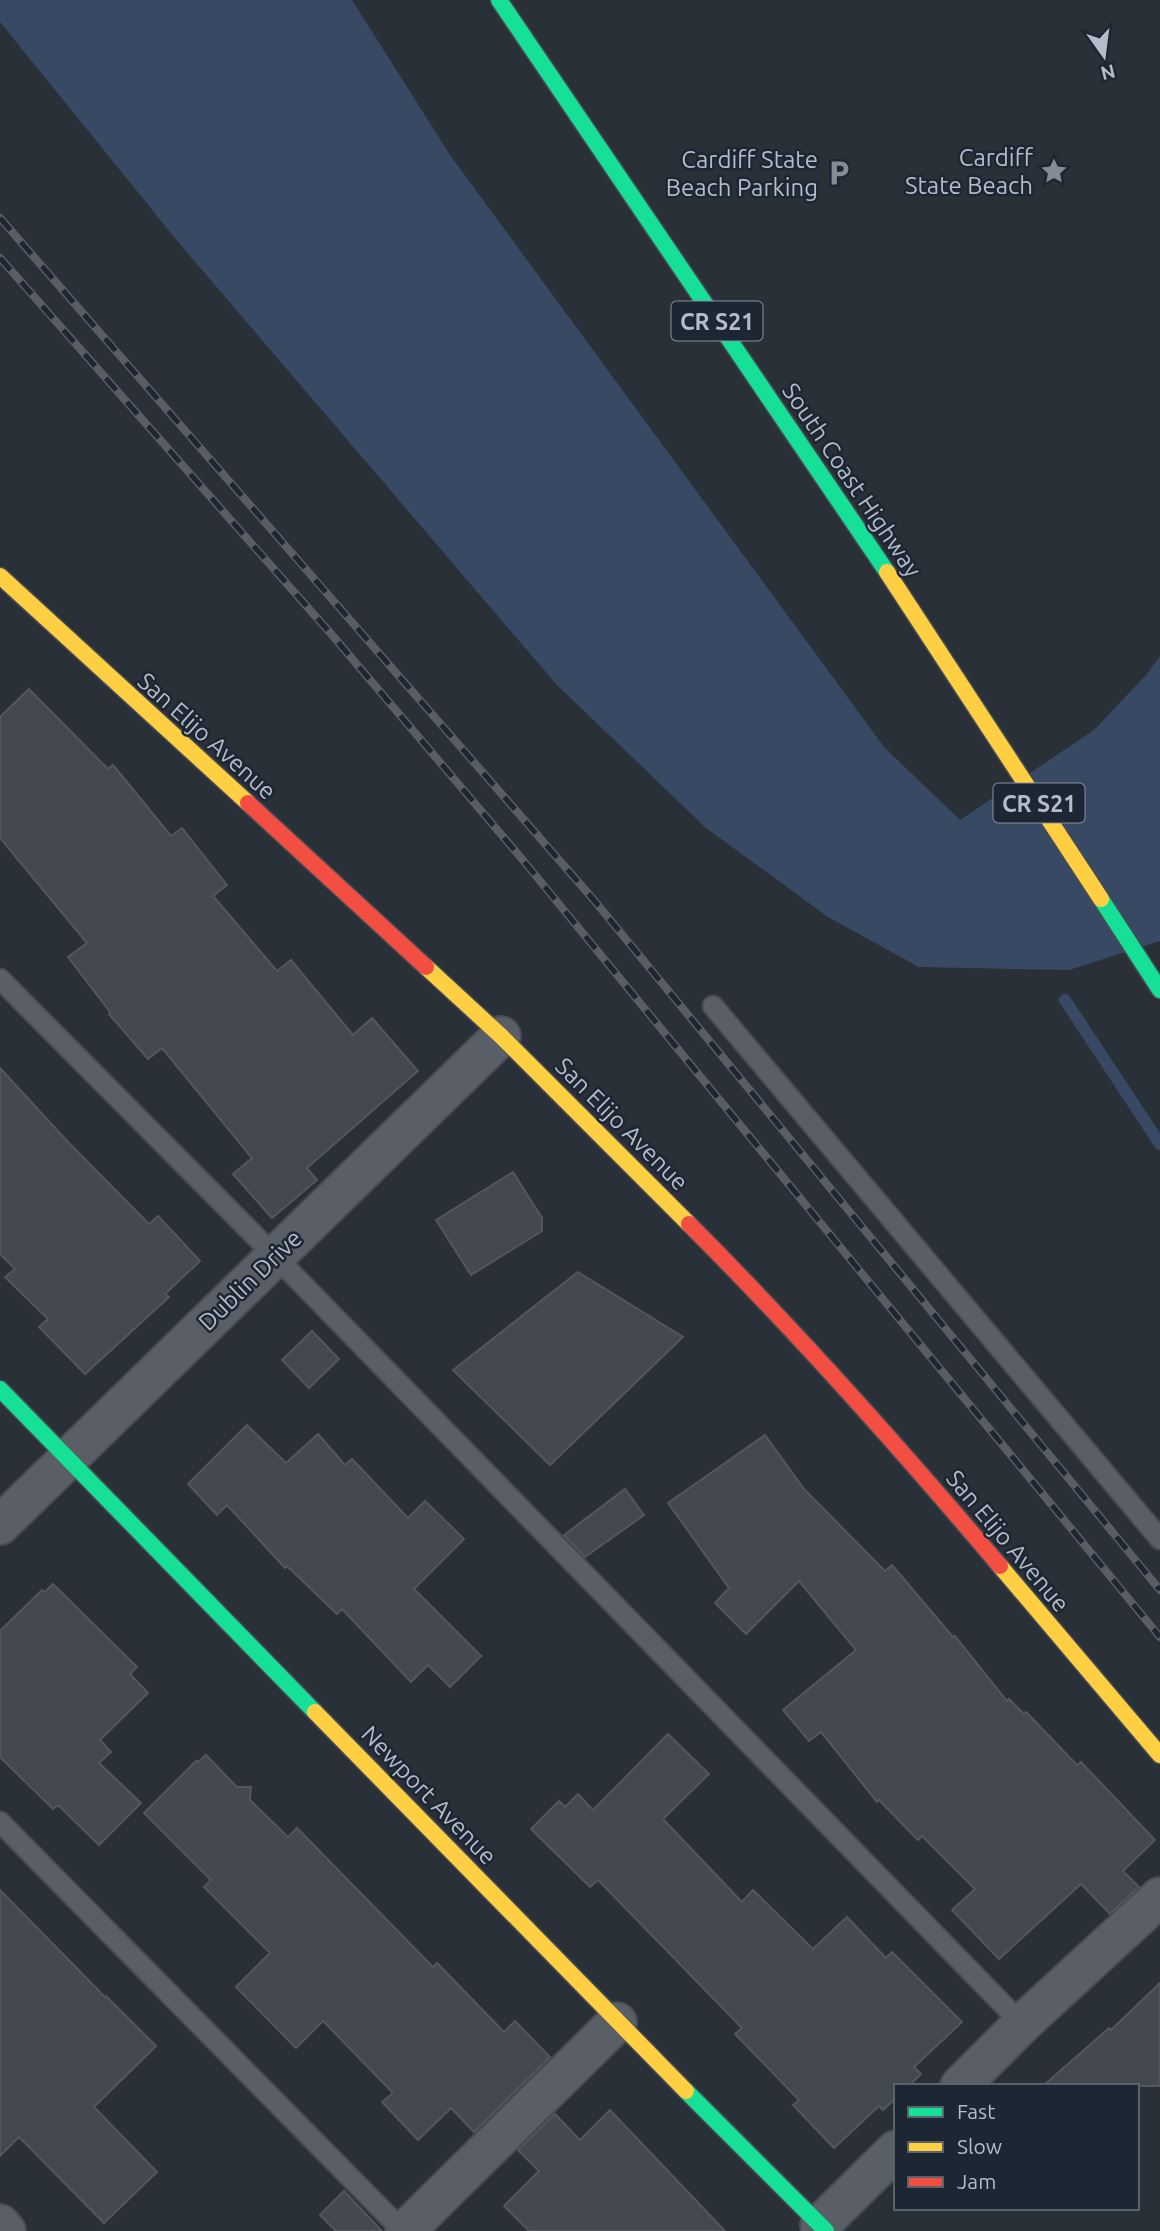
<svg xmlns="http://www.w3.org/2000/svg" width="1160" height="2231" font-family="Ubuntu,sans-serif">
<rect width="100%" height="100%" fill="#2a3038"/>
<path fill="#384963" d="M0,0H352L450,155L884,747L960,820L1094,730L1146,675L1160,656V941L1069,970L919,967L828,917L706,828L556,684L179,243L0,22Z"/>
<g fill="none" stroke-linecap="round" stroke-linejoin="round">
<path stroke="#384963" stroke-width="12" d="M1065,1000L1160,1144"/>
</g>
<g fill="#444950" stroke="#52575f" stroke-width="2">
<path d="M29,689L108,769L113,765L171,836L182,828L227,885L213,896L277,971L291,960L353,1035L372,1018L418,1071L307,1168L317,1180L272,1218L233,1174L252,1158L162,1048L148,1059L109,1014L110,1012L68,957L87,943L0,838V717Z"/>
<path d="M0,1068L69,1143L149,1224L158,1216L200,1261L165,1294L169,1297L85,1374L39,1327L48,1319L5,1277L15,1269L0,1254Z"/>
<path d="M513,1172L542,1218V1231L471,1275L436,1220Z"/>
<path d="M578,1272L683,1337L550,1465L453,1370Z"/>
<path d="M312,1331L339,1359L309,1388L282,1360Z"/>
<path d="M247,1425L286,1463L318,1434L345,1465L352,1459L408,1518L425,1501L464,1539L414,1589L481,1656L450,1687L428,1665L411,1682L342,1609L337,1614L287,1566L285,1568L227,1505L217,1515L188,1484Z"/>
<path d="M765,1435L804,1489L885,1571L892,1565L953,1637L955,1636L1007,1701L1009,1699L1024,1714L1026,1712L1077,1765L1081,1762L1155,1840L1123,1871L1139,1887L1110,1914L1081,1884L999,1959L952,1910L975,1889L922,1836L918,1840L879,1800L877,1802L821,1732L809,1741L783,1710L856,1650L799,1581L746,1634L715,1603L729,1588L668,1503Z"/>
<path d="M625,1489L644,1515L585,1557L564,1535Z"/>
<path d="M53,1584L137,1667L130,1674L148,1693L100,1740L111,1752L99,1763L141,1803L99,1845L58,1805L53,1809L0,1757V1631L42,1590L45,1592Z"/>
<path d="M668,1734L709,1774L663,1819L742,1902L753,1890L813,1949L847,1917L886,1958L892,1952L962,2022L914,2067L921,2074L909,2086H896V2098L883,2110L879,2106L834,2148L793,2105L799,2100L735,2034L742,2028L598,1880L590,1887L531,1829L559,1801L565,1807L578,1794L593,1810Z"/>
<path d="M206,1755L237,1787H251L250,1800L288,1837L297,1828L433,1967L437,1963L504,2032L515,2021L550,2057L474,2132L451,2108L418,2140L382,2102L393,2093L323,2021L296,2048L236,1987L270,1953L204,1887L211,1880L144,1813L196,1761L198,1762Z"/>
<path d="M0,1890L105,1997L106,1996L156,2046L94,2107L157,2172L104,2223L19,2137L0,2156Z"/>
<path d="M1160,1983V2086H1043L1109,2028L1111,2030Z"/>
<path d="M610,2110L725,2231H529L504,2206L539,2171L518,2150L555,2114L580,2140Z"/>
<path d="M344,2191L382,2231H336L320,2215Z"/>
</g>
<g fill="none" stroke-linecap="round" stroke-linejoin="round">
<g stroke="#484c53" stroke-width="23">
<g id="lane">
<path d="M0,979L275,1256L1022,2024"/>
<path d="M713,1006L1160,1539"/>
<path d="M0,1822L403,2231"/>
</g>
</g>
<g stroke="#484c53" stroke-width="42">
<g id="street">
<path d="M0,1525L501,1036"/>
<path d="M960,2086L1022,2024L1160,1897"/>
<path d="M0,2224L6,2231"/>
<path d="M820,2225L896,2150"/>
<path d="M405,2231L617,2022"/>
</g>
</g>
<g stroke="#484c53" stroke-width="19">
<g id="fast">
<path d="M499,0L887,572"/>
<path d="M1101,899L1160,990"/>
<path d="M0,1389L315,1712"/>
<path d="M686,2091L826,2231"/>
</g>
</g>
<g stroke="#484c53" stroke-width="19">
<g id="slow">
<path d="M887,572L1101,899"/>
<path d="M0,576L248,803"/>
<path d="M426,967L501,1036L689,1224"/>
<path d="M1000,1566L1160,1755"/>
<path d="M315,1712L686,2091"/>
</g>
</g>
<g stroke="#484c53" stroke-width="19">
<g id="jam">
<path d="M248,803L426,967"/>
<path d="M689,1224C798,1333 901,1449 1000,1566"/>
</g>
</g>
<use href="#lane" stroke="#5a5e66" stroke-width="19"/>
<use href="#street" stroke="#5a5e66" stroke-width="38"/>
<use href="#fast" stroke="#16e098" stroke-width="16"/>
<use href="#slow" stroke="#ffcf43" stroke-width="16"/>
<use href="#jam" stroke="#f24e42" stroke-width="16"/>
<g stroke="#595d64" stroke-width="8">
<g id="rail">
<path d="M0,218L593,899L1160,1590"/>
<path d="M0,258L332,635L522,859L1160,1637"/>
</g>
</g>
<use href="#rail" stroke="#1d2633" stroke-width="5" stroke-dasharray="16" stroke-linecap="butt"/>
</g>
<defs>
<g id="sight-bare" transform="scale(2.1)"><path d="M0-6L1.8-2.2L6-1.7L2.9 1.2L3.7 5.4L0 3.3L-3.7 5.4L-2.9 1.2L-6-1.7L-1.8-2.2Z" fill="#848b96" stroke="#1d2633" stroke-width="2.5" paint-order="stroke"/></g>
<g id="parking-bare" transform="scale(2.1)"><path d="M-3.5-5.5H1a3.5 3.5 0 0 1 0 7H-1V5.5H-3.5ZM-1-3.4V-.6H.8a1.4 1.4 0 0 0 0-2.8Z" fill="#848b96" stroke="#1d2633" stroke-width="2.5" paint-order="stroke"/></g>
</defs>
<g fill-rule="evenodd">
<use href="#sight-bare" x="1054" y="171"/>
<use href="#parking-bare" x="839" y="173"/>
</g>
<g text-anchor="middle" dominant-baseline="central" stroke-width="5" stroke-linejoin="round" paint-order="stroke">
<g fill="#1d2633" stroke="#878f9c" stroke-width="2">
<rect x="671.5" y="301.5" width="91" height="39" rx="5"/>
<rect x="993.5" y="783.5" width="91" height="39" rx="5"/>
</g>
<g font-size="23" font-weight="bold" fill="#b4bcc9">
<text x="717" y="321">CR S21</text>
<text x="1039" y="803">CR S21</text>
</g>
<g font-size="24" fill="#b4bcc9" stroke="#1d2633" text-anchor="end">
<text x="1033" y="157">Cardiff<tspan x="1033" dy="28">State Beach</tspan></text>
<text x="818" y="159">Cardiff State<tspan x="818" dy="28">Beach Parking</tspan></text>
</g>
<g font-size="24" fill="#b4bcc9" stroke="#1d2633">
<text transform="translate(852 480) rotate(56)">South Coast Highway</text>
<text transform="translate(207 736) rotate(42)">San Elijo Avenue</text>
<text transform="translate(622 1124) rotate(45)">San Elijo Avenue</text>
<text transform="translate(250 1280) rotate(-44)">Dublin Drive</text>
<text transform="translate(1008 1541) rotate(50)">San Elijo Avenue</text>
<text transform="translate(429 1795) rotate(46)">Newport Avenue</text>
</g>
</g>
<rect x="894" y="2084" width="245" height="126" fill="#1d2633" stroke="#59626f" stroke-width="2"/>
<rect x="908" y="2107" width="35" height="10" fill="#16e098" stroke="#59626f" stroke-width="2"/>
<text x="957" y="2119" font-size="21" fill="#b4bcc9">Fast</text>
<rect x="908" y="2142" width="35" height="10" fill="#ffcf43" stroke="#59626f" stroke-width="2"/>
<text x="957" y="2154" font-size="21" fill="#b4bcc9">Slow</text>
<rect x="908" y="2177" width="35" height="10" fill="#f24e42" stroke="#59626f" stroke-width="2"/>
<text x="957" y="2189" font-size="21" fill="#b4bcc9">Jam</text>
<g transform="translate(1104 56) rotate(166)" stroke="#1d2633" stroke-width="5" paint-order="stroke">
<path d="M0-5L12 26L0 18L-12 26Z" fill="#b4bcc9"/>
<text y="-10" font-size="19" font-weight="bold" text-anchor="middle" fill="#b4bcc9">N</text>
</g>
</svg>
